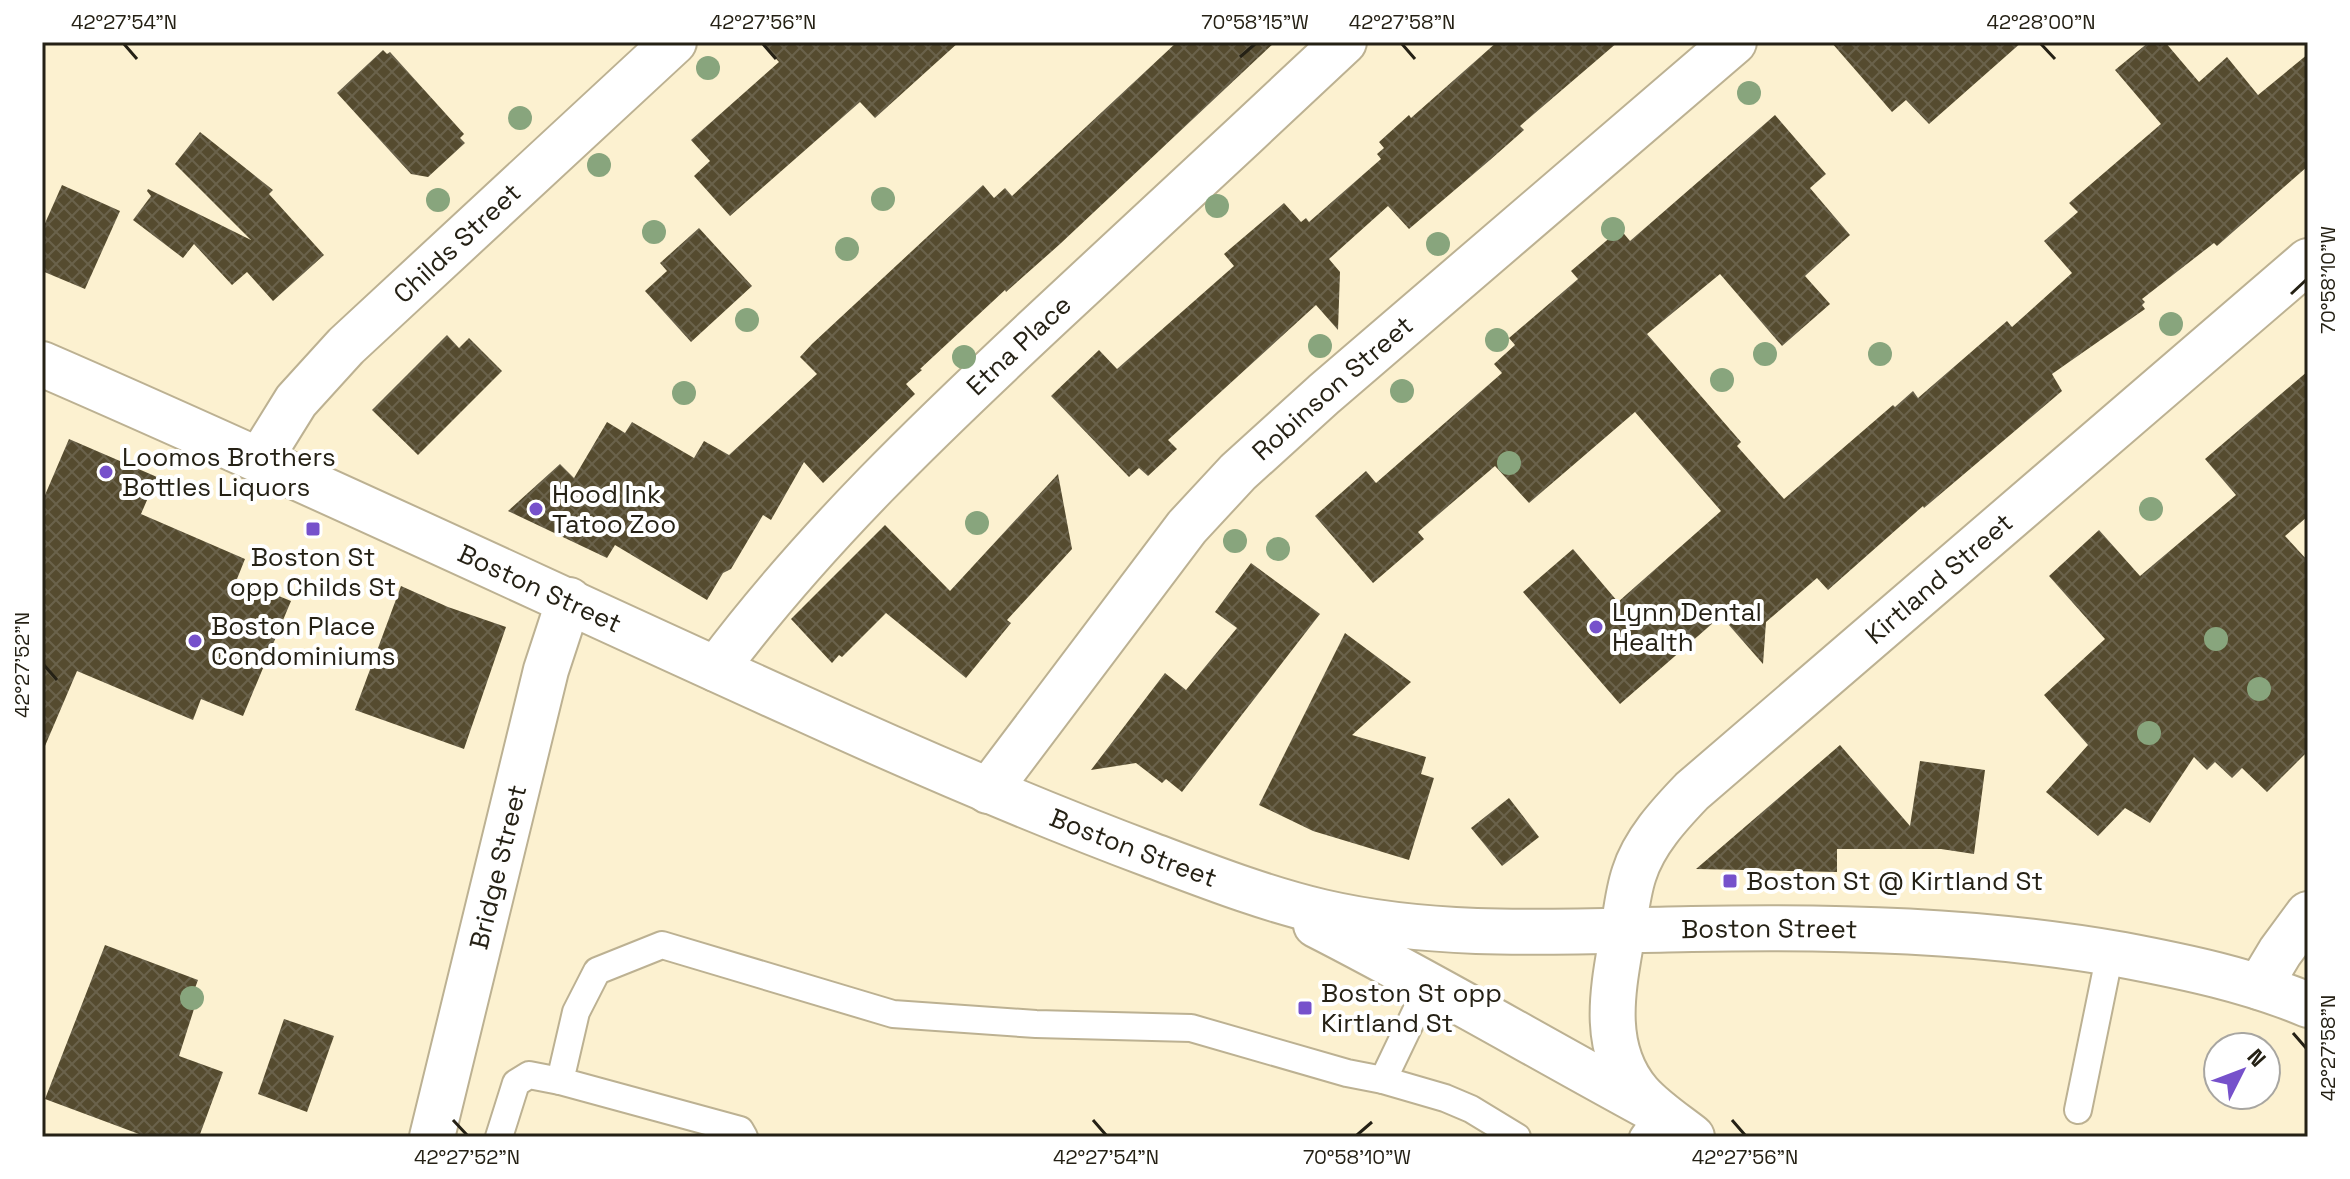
<svg xmlns="http://www.w3.org/2000/svg" width="2350" height="1179" font-family="'Space Grotesk',sans-serif">
<defs>
<pattern id="building-cross-hatch" width="8" height="8" patternUnits="userSpaceOnUse" patternTransform="scale(2)"><rect width="8" height="8" fill="#554b2f"/><path d="M0 0l8 8M0 8l8-8" fill="none" stroke="#6a624b"/></pattern>
</defs>
<rect width="100%" height="100%" fill="#fcf1d0"/>
<g fill="url(#building-cross-hatch)">
<path d="M760,42H959L875,118L860,102L730,216L694,176L710,161L691,140L779,62Z"/>
<path d="M1177,42H1275L1060,244L1006,292L1005,290L920,369L922,370L906,384L915,394L823,483L804,462L771,520L763,515L731,569L723,573L707,600L615,545L607,558L508,511L560,464L574,478L607,422L625,433L632,422L694,458L704,441L729,455L817,374L800,357L812,344L983,185L994,198L1005,188L1012,196Z"/>
<path d="M1497,42H1618L1520,126L1524,130L1490,160L1409,229L1388,206L1329,259L1340,272L1338,330L1316,305L1168,440L1177,449L1148,476L1139,468L1129,477L1051,396L1099,350L1117,369L1234,266L1224,254L1284,203L1301,222L1306,218L1309,222L1381,159L1377,154L1384,148L1379,142L1409,115L1411,118Z"/>
<path d="M1831,42H2022L1929,124L1906,100L1892,112Z"/>
<path d="M2149,42H2165L2199,82L2227,57L2258,95L2308,54V166L2217,246L2214,243L2142,299L2145,302L2142,305L2145,309L2052,374L2062,391L1924,508L1923,506L1828,590L1817,578L1766,622L1763,664L1721,616L1620,704L1523,592L1573,549L1618,602L1721,511L1635,412L1529,503L1495,466L1418,532L1424,539L1373,583L1315,516L1366,471L1376,483L1502,373L1494,364L1515,345L1509,338L1578,279L1571,271L1620,229L1630,241L1775,115L1826,174L1810,188L1850,235L1805,276L1830,304L1782,346L1720,274L1647,334L1741,442L1737,446L1784,499L1893,405L1895,407L1913,391L1918,398L2007,321L2012,327L2072,273L2044,241L2078,212L2069,203L2161,124L2115,70Z"/>
<path d="M383,50L387,54L390,52L464,134L460,138L465,143L428,177L411,174L337,93Z"/>
<path d="M200,132L273,190L269,194L324,255L273,301L247,272L232,285L194,244L183,258L133,220L151,196L147,191L148,189L251,240L175,164Z"/>
<path d="M62,185L120,211L85,289L42,271V230Z"/>
<path d="M699,228L752,286L691,342L645,291L667,271L660,263Z"/>
<path d="M447,335L459,348L469,338L502,371L418,455L372,410Z"/>
<path d="M2308,371V516L2285,536L2308,561V751L2267,792L2242,768L2232,778L2215,762L2207,770L2194,757L2150,823L2125,808L2098,836L2046,792L2088,745L2044,695L2105,639L2049,576L2099,530L2140,576L2236,495L2205,459Z"/>
<path d="M69,439L157,477L141,514L245,559L237,579L291,601L243,716L201,699L193,720L77,671L42,753V502Z"/>
<path d="M1058,474L1072,549L1007,620L1011,623L966,678L886,613L842,657L839,655L832,663L791,619L885,525L950,591Z"/>
<path d="M1251,563L1320,614L1182,792L1166,779L1162,783L1136,763L1091,770L1165,673L1186,690L1237,628L1215,612Z"/>
<path d="M401,586L448,607L506,627L464,749L355,710Z"/>
<path d="M1345,633L1411,682L1352,735L1426,757L1421,774L1434,778L1409,860L1313,831L1259,805Z"/>
<path d="M1840,745L1910,826L1920,761L1985,770L1974,854L1941,849H1837V872L1696,869Z"/>
<path d="M1509,798L1539,837L1502,866L1471,828Z"/>
<path d="M105,945L198,980L188,1007L194,1009L179,1056L223,1072L199,1137H147L45,1099Z"/>
<path d="M284,1019L334,1036L307,1112L258,1094Z"/>
</g>
<g fill="none" stroke-linecap="round" stroke-linejoin="round">
<g stroke="#bcb192" stroke-width="30">
<g id="service">
<path d="M1383,1080L1429,984"/>
<path d="M2078,1110L2110,953"/>
<path d="M499,1137L516,1083L529,1075L560,1081"/>
<path d="M744,1137L740,1130L560,1081L576,1012L597,971L662,945L893,1014L1036,1024L1191,1028L1347,1073L1383,1080L1445,1098L1471,1109L1517,1137"/>
<path d="M1643,1137L1660,1113"/>
</g>
</g>
<g stroke="#bcb192" stroke-width="48">
<g id="minor">
<path id="s1" d="M260,459L296,401L346,346L674,42"/>
<path id="s2" d="M716,669C814,538 932,426 1052,314C1149,224 1247,133 1344,42"/>
<path id="s3" d="M988,791L1187,527L1238,472L1324,394L1734,42"/>
<path id="s4" d="M1623,931C1626,912 1628,892 1634,874C1644,842 1669,815 1692,791L2308,261"/>
<path d="M2259,987L2280,952L2308,914"/>
<path id="s5" d="M432,1137L546,670L569,600"/>
</g>
</g>
<g stroke="#bcb192" stroke-width="48">
<g id="secondary">
<path id="s6" d="M42,364C296,474 545,592 797,706C913,759 1031,810 1151,855C1207,876 1263,898 1322,912C1442,940 1569,931 1692,929C1837,926 1981,930 2123,955C2186,967 2249,980 2308,1005"/>
<path d="M1316,925C1432,984 1545,1051 1660,1113"/>
<path d="M1623,931C1614,985 1599,1046 1639,1093C1654,1110 1674,1123 1692,1137"/>
</g>
</g>
<use href="#service" stroke="#fff" stroke-width="26"/>
<use href="#minor" stroke="#fff" stroke-width="44"/>
<use href="#secondary" stroke="#fff" stroke-width="44"/>
</g>
<g fill="#88a57d">
<circle cx="708" cy="68" r="12"/>
<circle cx="1749" cy="93" r="12"/>
<circle cx="520" cy="118" r="12"/>
<circle cx="599" cy="165" r="12"/>
<circle cx="883" cy="199" r="12"/>
<circle cx="438" cy="200" r="12"/>
<circle cx="1217" cy="206" r="12"/>
<circle cx="1613" cy="229" r="12"/>
<circle cx="654" cy="232" r="12"/>
<circle cx="1438" cy="244" r="12"/>
<circle cx="847" cy="249" r="12"/>
<circle cx="747" cy="320" r="12"/>
<circle cx="2171" cy="324" r="12"/>
<circle cx="1497" cy="340" r="12"/>
<circle cx="1320" cy="346" r="12"/>
<circle cx="1765" cy="354" r="12"/>
<circle cx="1880" cy="354" r="12"/>
<circle cx="964" cy="357" r="12"/>
<circle cx="1722" cy="380" r="12"/>
<circle cx="1402" cy="391" r="12"/>
<circle cx="684" cy="393" r="12"/>
<circle cx="1509" cy="463" r="12"/>
<circle cx="2151" cy="509" r="12"/>
<circle cx="977" cy="523" r="12"/>
<circle cx="1235" cy="541" r="12"/>
<circle cx="1278" cy="549" r="12"/>
<circle cx="2216" cy="639" r="12"/>
<circle cx="2259" cy="689" r="12"/>
<circle cx="2149" cy="733" r="12"/>
<circle cx="192" cy="998" r="12"/>
</g>
<path fill="none" stroke="#252115" stroke-width="3" d="M124,44L137,59M763,44L776,59M1402,44L1415,59M2041,44L2055,59M1240,57L1255,44M2291,294L2306,280M44,665L57,680M2293,1033L2306,1048M453,1120L467,1135M1093,1120L1106,1135M1732,1120L1745,1135M1357,1135L1372,1122"/>
<g fill="#7651cb" stroke="#fff" stroke-width="3">
<circle cx="106" cy="472" r="8"/>
<circle cx="536" cy="509" r="8"/>
<rect x="305" y="521" width="16" height="16" rx="4"/>
<circle cx="1596" cy="627" r="8"/>
<circle cx="195" cy="641" r="8"/>
<rect x="1722" y="873" width="16" height="16" rx="4"/>
<rect x="1297" y="1000" width="16" height="16" rx="4"/>
</g>
<g text-anchor="middle" dominant-baseline="central" stroke-width="8" stroke-linejoin="round" paint-order="stroke">
<g font-size="26" fill="#252115" stroke="#fff">
<text stroke="none"><textPath href="#s1" startOffset="294">Childs Street</textPath></text>
<text stroke="none"><textPath href="#s2" startOffset="444">Etna Place</textPath></text>
<text stroke="none"><textPath href="#s3" startOffset="532">Robinson Street</textPath></text>
<text stroke="none"><textPath href="#s4" startOffset="486">Kirtland Street</textPath></text>
<text stroke="none"><textPath href="#s6" startOffset="546">Boston Street</textPath></text>
<text stroke="none"><textPath href="#s6" startOffset="1194">Boston Street</textPath></text>
<text stroke="none"><textPath href="#s5" startOffset="278">Bridge Street</textPath></text>
<text stroke="none"><textPath href="#s6" startOffset="1842">Boston Street</textPath></text>
</g>
<g font-size="26" fill="#252115" stroke="#fff" text-anchor="start">
<text x="122" y="457">Loomos Brothers<tspan x="122" dy="30">Bottles Liquors</tspan></text>
<text x="552" y="494">Hood Ink<tspan x="552" dy="30">Tatoo Zoo</tspan></text>
<text x="313" y="557" text-anchor="middle">Boston St<tspan x="313" dy="30">opp Childs St</tspan></text>
<text x="1612" y="612">Lynn Dental<tspan x="1612" dy="30">Health</tspan></text>
<text x="211" y="626">Boston Place<tspan x="211" dy="30">Condominiums</tspan></text>
<text x="1746" y="881">Boston St @ Kirtland St</text>
<text x="1321" y="993">Boston St opp<tspan x="1321" dy="30">Kirtland St</tspan></text>
</g>
</g>
<rect width="2350" height="1179" fill="none" stroke="#ffffff" stroke-width="88"/>
<g transform="translate(2242 1071) rotate(48)"><circle r="38" fill="#ffffff" stroke="#a8a6a1" stroke-width="2"/>
<path d="M0-6L14 30L0 20L-14 30Z" fill="#7651cb"/>
<text y="-12" font-size="22" font-weight="bold" text-anchor="middle" fill="#252115">N</text>
</g>
<rect x="44" y="44" width="2262" height="1091" fill="none" stroke="#252115" stroke-width="3"/>
<g font-size="20" text-anchor="middle" fill="#252115">
<text x="124" y="29">42°27'54"N</text>
<text x="763" y="29">42°27'56"N</text>
<text x="1255" y="29">70°58'15"W</text>
<text x="1402" y="29">42°27'58"N</text>
<text x="2041" y="29">42°28'00"N</text>
<text transform="translate(2328 280) rotate(-90)" y="7">70°58'10"W</text>
<text transform="translate(22 665) rotate(-90)" y="7">42°27'52"N</text>
<text transform="translate(2328 1048) rotate(-90)" y="7">42°27'58"N</text>
<text x="467" y="1164">42°27'52"N</text>
<text x="1106" y="1164">42°27'54"N</text>
<text x="1357" y="1164">70°58'10"W</text>
<text x="1745" y="1164">42°27'56"N</text>
</g>
</svg>
